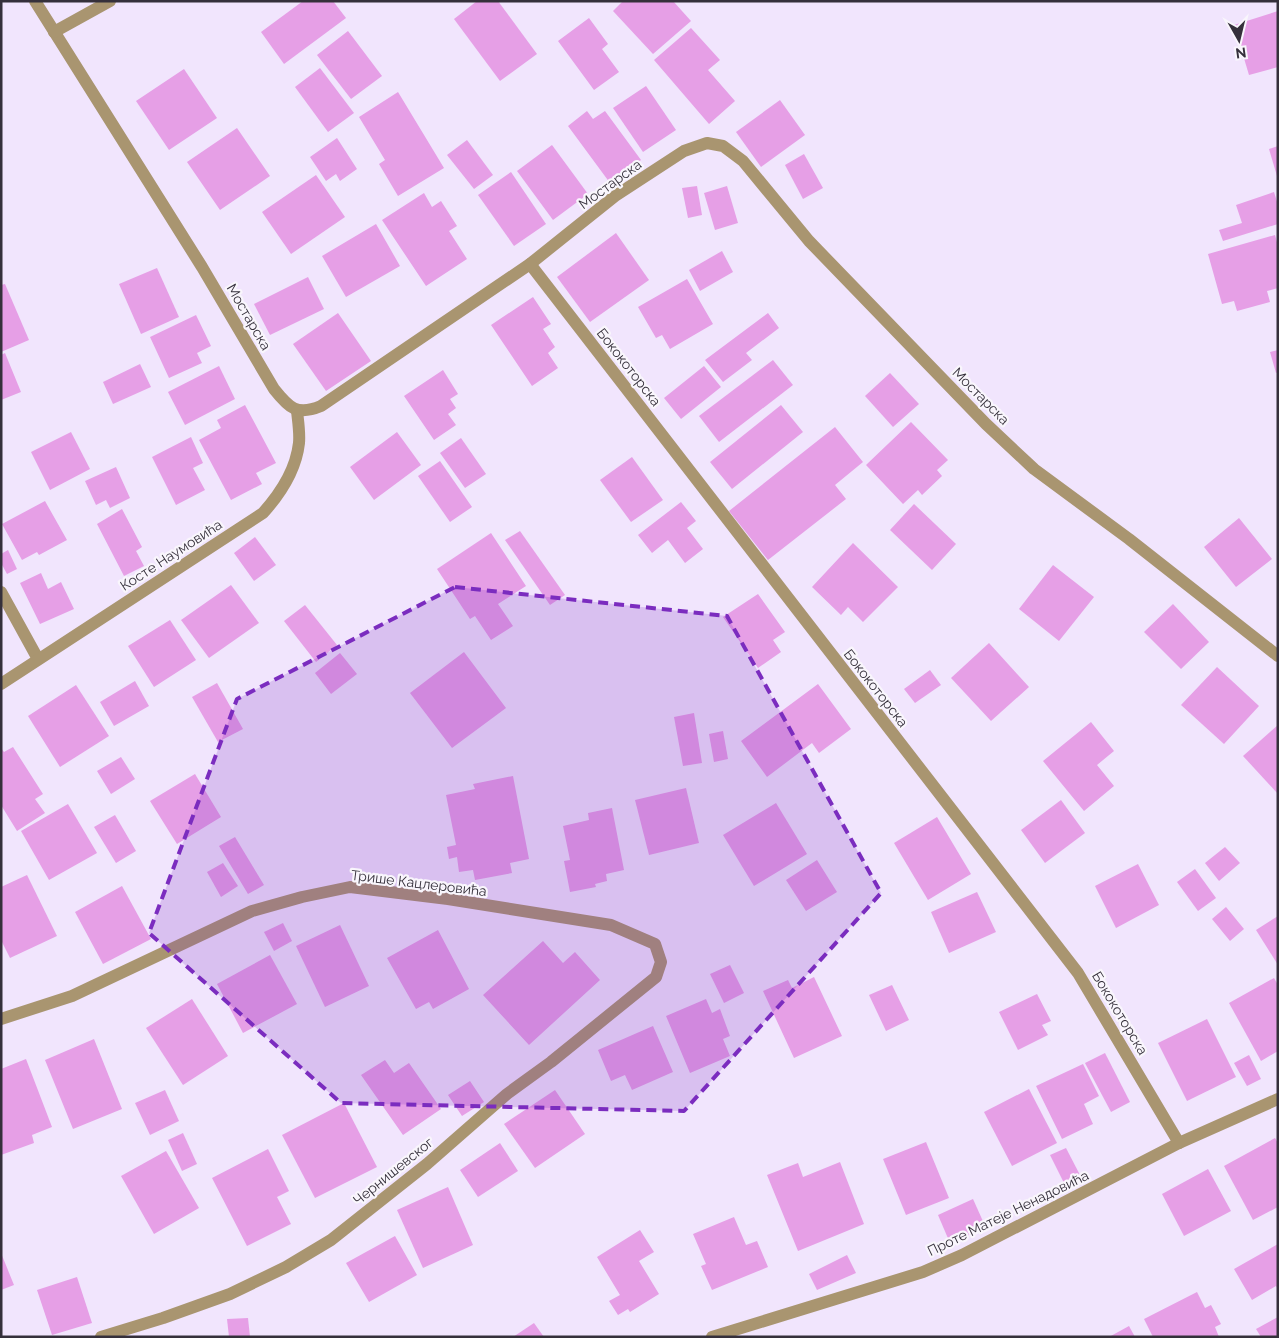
<svg xmlns="http://www.w3.org/2000/svg" width="1279" height="1338" font-family="Raleway,sans-serif">
<rect width="100%" height="100%" fill="#f1e5fd"/>
<g fill="#e69fe6">
<path d="M303,1H333L346,18L284,64L261,32Z"/>
<path d="M477,1H498L537,54L500,81L454,19Z"/>
<path d="M623,1H673L691,21L653,54L613,11Z"/>
<path d="M1278,11V67L1249,75L1234,25Z"/>
<path d="M589,18L608,44L602,49L619,72L594,90L558,41Z"/>
<path d="M691,28L720,60L708,70L735,101L709,124L654,60Z"/>
<path d="M348,31L382,76L351,99L317,55Z"/>
<path d="M320,68L354,113L328,132L295,87Z"/>
<path d="M184,69L217,118L169,150L136,101Z"/>
<path d="M646,86L676,130L643,152L613,108Z"/>
<path d="M398,92L444,168L398,196L379,164L385,160L359,117Z"/>
<path d="M780,100L805,135L761,167L736,132Z"/>
<path d="M587,111L593,119L605,111L641,160L610,183L568,126Z"/>
<path d="M237,128L270,176L220,210L187,162Z"/>
<path d="M337,138L357,169L340,181L336,174L326,181L310,157Z"/>
<path d="M467,140L493,175L474,189L447,155Z"/>
<path d="M552,145L588,194L553,220L517,171Z"/>
<path d="M1278,146V176H1277L1269,149Z"/>
<path d="M804,154L823,188L803,199L785,165Z"/>
<path d="M511,172L546,224L514,246L478,195Z"/>
<path d="M316,175L345,217L291,254L262,212Z"/>
<path d="M697,186L702,215L688,218L682,188Z"/>
<path d="M727,186L738,223L715,230L704,193Z"/>
<path d="M1274,192L1278,205V224L1223,241L1219,230L1242,223L1236,205Z"/>
<path d="M424,193L432,207L441,201L457,226L449,231L467,259L426,286L382,220Z"/>
<path d="M376,224L400,266L346,297L322,256Z"/>
<path d="M616,233L649,280L590,322L557,277Z"/>
<path d="M1275,235L1278,246V288L1267,291L1270,302L1237,311L1234,301L1222,304L1208,254Z"/>
<path d="M722,251L733,272L700,291L689,270Z"/>
<path d="M157,268L179,317L141,334L119,284Z"/>
<path d="M308,277L324,309L270,335L254,304Z"/>
<path d="M687,279L713,324L670,349L662,335L656,338L638,307Z"/>
<path d="M5,284L29,340L1,352V285Z"/>
<path d="M533,297L551,324L543,329L555,347L548,353L558,368L532,386L491,325Z"/>
<path d="M338,313L371,361L326,391L293,344Z"/>
<path d="M768,313L779,328L746,353L752,360L723,382L705,360Z"/>
<path d="M196,315L211,346L197,353L202,363L169,378L150,337Z"/>
<path d="M1278,350V372L1276,373L1270,352Z"/>
<path d="M5,353L21,392L1,400V355Z"/>
<path d="M773,360L793,385L719,442L699,416Z"/>
<path d="M140,364L151,387L113,404L103,382Z"/>
<path d="M219,366L235,399L185,425L168,392Z"/>
<path d="M704,366L721,387L681,419L664,398Z"/>
<path d="M443,370L458,394L450,399L456,408L448,414L456,425L434,440L404,396Z"/>
<path d="M890,373L919,404L893,427L865,396Z"/>
<path d="M245,405L276,463L256,473L262,484L231,500L199,440L221,428L217,420Z"/>
<path d="M781,405L803,432L732,489L710,462Z"/>
<path d="M911,422L948,460L937,470L942,476L922,495L918,490L903,504L866,465Z"/>
<path d="M835,427L863,462L835,485L846,499L768,560L729,511Z"/>
<path d="M71,432L90,469L50,490L31,452Z"/>
<path d="M397,432L421,465L374,500L350,467Z"/>
<path d="M191,437L203,463L193,468L205,490L176,505L152,457Z"/>
<path d="M461,438L486,474L465,488L440,453Z"/>
<path d="M632,457L663,500L631,522L600,480Z"/>
<path d="M440,461L472,507L450,522L418,476Z"/>
<path d="M116,467L130,498L110,508L106,500L96,505L85,481Z"/>
<path d="M45,501L67,540L39,555L37,552L22,560L2,524Z"/>
<path d="M681,502L696,521L687,528L703,549L685,563L668,540L652,553L638,535Z"/>
<path d="M914,504L956,544L932,570L890,530Z"/>
<path d="M122,509L142,547L136,551L144,566L124,576L97,524Z"/>
<path d="M1239,518L1272,559L1236,587L1204,547Z"/>
<path d="M520,531L565,595L550,605L505,540Z"/>
<path d="M491,533L526,586L498,604L513,626L491,640L475,616L470,619L437,569Z"/>
<path d="M255,537L276,565L254,581L234,553Z"/>
<path d="M853,543L898,587L863,622L848,607L841,615L812,587Z"/>
<path d="M8,550L17,569L7,574L1,563V554Z"/>
<path d="M1053,565L1094,597L1059,641L1019,609Z"/>
<path d="M41,573L48,589L61,582L74,609L40,624L20,583Z"/>
<path d="M231,585L259,623L209,658L181,620Z"/>
<path d="M758,594L785,632L773,640L781,652L758,668L723,617Z"/>
<path d="M1173,604L1209,642L1181,669L1144,632Z"/>
<path d="M305,605L337,645L316,662L284,621Z"/>
<path d="M170,620L196,660L154,687L128,646Z"/>
<path d="M989,643L1029,687L991,721L951,678Z"/>
<path d="M464,652L506,708L452,748L410,693Z"/>
<path d="M340,653L357,674L331,694L315,673Z"/>
<path d="M1217,667L1259,706L1224,744L1181,705Z"/>
<path d="M930,670L941,685L915,703L904,689Z"/>
<path d="M135,681L149,706L114,726L100,702Z"/>
<path d="M217,683L243,729L218,742L192,697Z"/>
<path d="M818,684L851,729L819,753L812,743L767,777L741,741Z"/>
<path d="M76,685L109,736L60,767L28,716Z"/>
<path d="M694,713L702,763L683,766L674,717Z"/>
<path d="M1091,722L1114,751L1097,765L1114,786L1084,811L1043,761Z"/>
<path d="M1278,725V794L1243,756Z"/>
<path d="M723,731L728,759L714,762L709,734Z"/>
<path d="M13,747L43,794L35,799L45,813L17,831L1,805V748L4,752Z"/>
<path d="M121,757L135,779L111,794L97,771Z"/>
<path d="M195,774L221,817L177,844L150,801Z"/>
<path d="M513,776L529,859L510,863L512,873L475,880L473,870L459,872L457,857L449,859L447,847L456,845L446,795L475,789L473,784Z"/>
<path d="M686,788L699,843L649,855L635,800Z"/>
<path d="M1061,800L1085,833L1045,863L1021,830Z"/>
<path d="M776,803L807,854L754,886L723,835Z"/>
<path d="M68,804L97,853L49,880L21,831Z"/>
<path d="M612,808L624,870L606,874L607,881L595,884L596,887L570,892L564,861L570,860L563,826L589,820L588,813Z"/>
<path d="M115,815L136,851L116,863L94,827Z"/>
<path d="M937,817L971,874L928,900L894,843Z"/>
<path d="M235,837L264,885L248,894L219,846Z"/>
<path d="M1225,847L1240,863L1219,881L1205,863Z"/>
<path d="M817,860L837,892L806,911L786,880Z"/>
<path d="M223,863L238,886L221,897L207,872Z"/>
<path d="M1138,864L1159,905L1116,928L1095,886Z"/>
<path d="M1195,869L1216,898L1198,911L1177,882Z"/>
<path d="M27,875L57,936L10,958L1,940V887Z"/>
<path d="M122,886L151,939L103,964L75,912Z"/>
<path d="M977,892L996,932L949,953L931,912Z"/>
<path d="M1226,907L1244,929L1230,941L1212,919Z"/>
<path d="M1278,916V965L1256,930Z"/>
<path d="M283,923L292,941L274,951L264,932Z"/>
<path d="M340,925L369,986L325,1007L296,946Z"/>
<path d="M438,930L469,989L433,1009L429,1002L416,1009L387,958Z"/>
<path d="M543,941L563,963L575,952L600,980L529,1045L483,995Z"/>
<path d="M270,955L297,1004L243,1033L217,984Z"/>
<path d="M730,965L744,993L724,1003L710,974Z"/>
<path d="M814,977L842,1036L794,1058L763,991L788,980L792,988Z"/>
<path d="M1274,978L1278,985V1051L1261,1061L1229,1003Z"/>
<path d="M892,985L909,1020L886,1031L869,995Z"/>
<path d="M1037,994L1051,1021L1042,1025L1048,1035L1018,1050L999,1012Z"/>
<path d="M192,999L228,1056L183,1085L146,1028Z"/>
<path d="M706,999L712,1013L720,1009L730,1036L723,1039L730,1056L690,1073L666,1016Z"/>
<path d="M1207,1019L1236,1077L1187,1101L1158,1043Z"/>
<path d="M653,1026L673,1072L632,1090L625,1075L611,1081L598,1050Z"/>
<path d="M94,1039L122,1109L73,1129L45,1060Z"/>
<path d="M1105,1053L1130,1102L1111,1112L1085,1063Z"/>
<path d="M1249,1055L1261,1079L1247,1086L1234,1063Z"/>
<path d="M26,1059L52,1127L32,1135L34,1143L1,1155V1069Z"/>
<path d="M385,1060L394,1073L409,1063L441,1109L403,1135L361,1075Z"/>
<path d="M1083,1064L1099,1096L1084,1104L1093,1124L1062,1139L1036,1086Z"/>
<path d="M470,1081L484,1102L462,1116L448,1095Z"/>
<path d="M1029,1089L1057,1143L1012,1166L984,1112Z"/>
<path d="M165,1090L179,1121L150,1135L135,1103Z"/>
<path d="M555,1090L585,1134L535,1168L504,1124Z"/>
<path d="M344,1103L377,1167L315,1198L282,1135Z"/>
<path d="M183,1133L197,1164L182,1171L168,1140Z"/>
<path d="M1275,1138L1278,1143V1207L1253,1220L1224,1166Z"/>
<path d="M926,1142L949,1198L906,1215L883,1159Z"/>
<path d="M500,1143L518,1171L478,1197L460,1170Z"/>
<path d="M1066,1148L1081,1177L1065,1185L1050,1155Z"/>
<path d="M268,1149L289,1191L277,1197L291,1224L247,1246L212,1178Z"/>
<path d="M166,1151L199,1208L154,1234L121,1176Z"/>
<path d="M840,1162L864,1224L798,1251L767,1175L798,1163L803,1177Z"/>
<path d="M1208,1169L1231,1211L1184,1236L1162,1194Z"/>
<path d="M448,1187L473,1245L423,1268L397,1210Z"/>
<path d="M973,1199L986,1228L950,1243L938,1215Z"/>
<path d="M734,1217L746,1245L757,1241L768,1267L712,1290L701,1266L706,1264L693,1234Z"/>
<path d="M640,1230L654,1252L639,1261L659,1294L630,1312L628,1309L618,1315L609,1301L620,1295L597,1257Z"/>
<path d="M395,1236L417,1275L369,1302L346,1263Z"/>
<path d="M1278,1244V1289L1276,1286L1252,1300L1234,1269Z"/>
<path d="M1,1253L14,1285L1,1290Z"/>
<path d="M847,1255L856,1273L817,1290L809,1274Z"/>
<path d="M77,1277L92,1323L52,1335L37,1290Z"/>
<path d="M1197,1292L1205,1308L1211,1305L1221,1324L1215,1327L1219,1337H1153L1144,1319Z"/>
<path d="M1278,1317V1337H1261L1256,1329Z"/>
<path d="M248,1318L250,1337H229L227,1319Z"/>
<path d="M534,1323L544,1337H513Z"/>
<path d="M1129,1326L1135,1337H1109Z"/>
</g>
<g fill="none" stroke-linecap="round" stroke-linejoin="round">
<g stroke="#a99570" stroke-width="12">
<path d="M35,1L202,267L274,389C289,408 297,416 321,406L530,264L615,196L684,151L707,143L723,146L743,161L809,241L986,424L1034,469L1129,539L1278,656"/>
<path d="M54,32L110,1"/>
<path d="M530,264L1078,973L1179,1143"/>
<path d="M1,592L38,659"/>
<path d="M1,684L263,513C281,493 296,470 299,443C300,432 298,421 297,411"/>
<path d="M1,1019L72,996L252,911L302,897L350,887L448,899L611,925L655,944L661,962L656,977L551,1062L507,1094L427,1164L331,1240L286,1267L230,1294L163,1318L101,1337"/>
<path d="M712,1337L923,1272L962,1255L1179,1143L1278,1099"/>
</g>
</g>
<path fill="#7b2cbf" fill-opacity="0.2" stroke="#7b2cbf" stroke-width="4" stroke-dasharray="10 6" stroke-linejoin="round" d="M455,587L727,616L881,893L684,1111L341,1103L149,933L237,699Z"/>
<g text-anchor="middle" dominant-baseline="central" stroke-width="4.5" stroke-linejoin="round" paint-order="stroke">
<g font-size="14" fill="#35303b" stroke="#f9f6fc">
<text transform="translate(610 184) rotate(-36)">Мостарска</text>
<text transform="translate(249 317) rotate(60)">Мостарска</text>
<text transform="translate(629 367) rotate(52)">Бококоторска</text>
<text transform="translate(981 396) rotate(45)">Мостарска</text>
<text transform="translate(171 555) rotate(-33)">Косте Наумовића</text>
<text transform="translate(876 688) rotate(52)">Бококоторска</text>
<text transform="translate(419 883) rotate(7)">Трише Кацлеровића</text>
<text transform="translate(1120 1013) rotate(59)">Бококоторска</text>
<text transform="translate(393 1171) rotate(-39)">Чернишевског</text>
<text transform="translate(1008 1213) rotate(-26)">Проте Матеје Ненадовића</text>
</g>
</g>
<rect width="1279" height="1338" fill="none" stroke="#35303b" stroke-width="5"/>
<g transform="translate(1239 40) rotate(172)" stroke="#f9f6fc" stroke-width="4" paint-order="stroke">
<path d="M0-4L9 19L0 12L-9 19Z" fill="#35303b"/>
<text y="-8" font-size="14" font-weight="bold" text-anchor="middle" fill="#35303b">N</text>
</g>
</svg>
